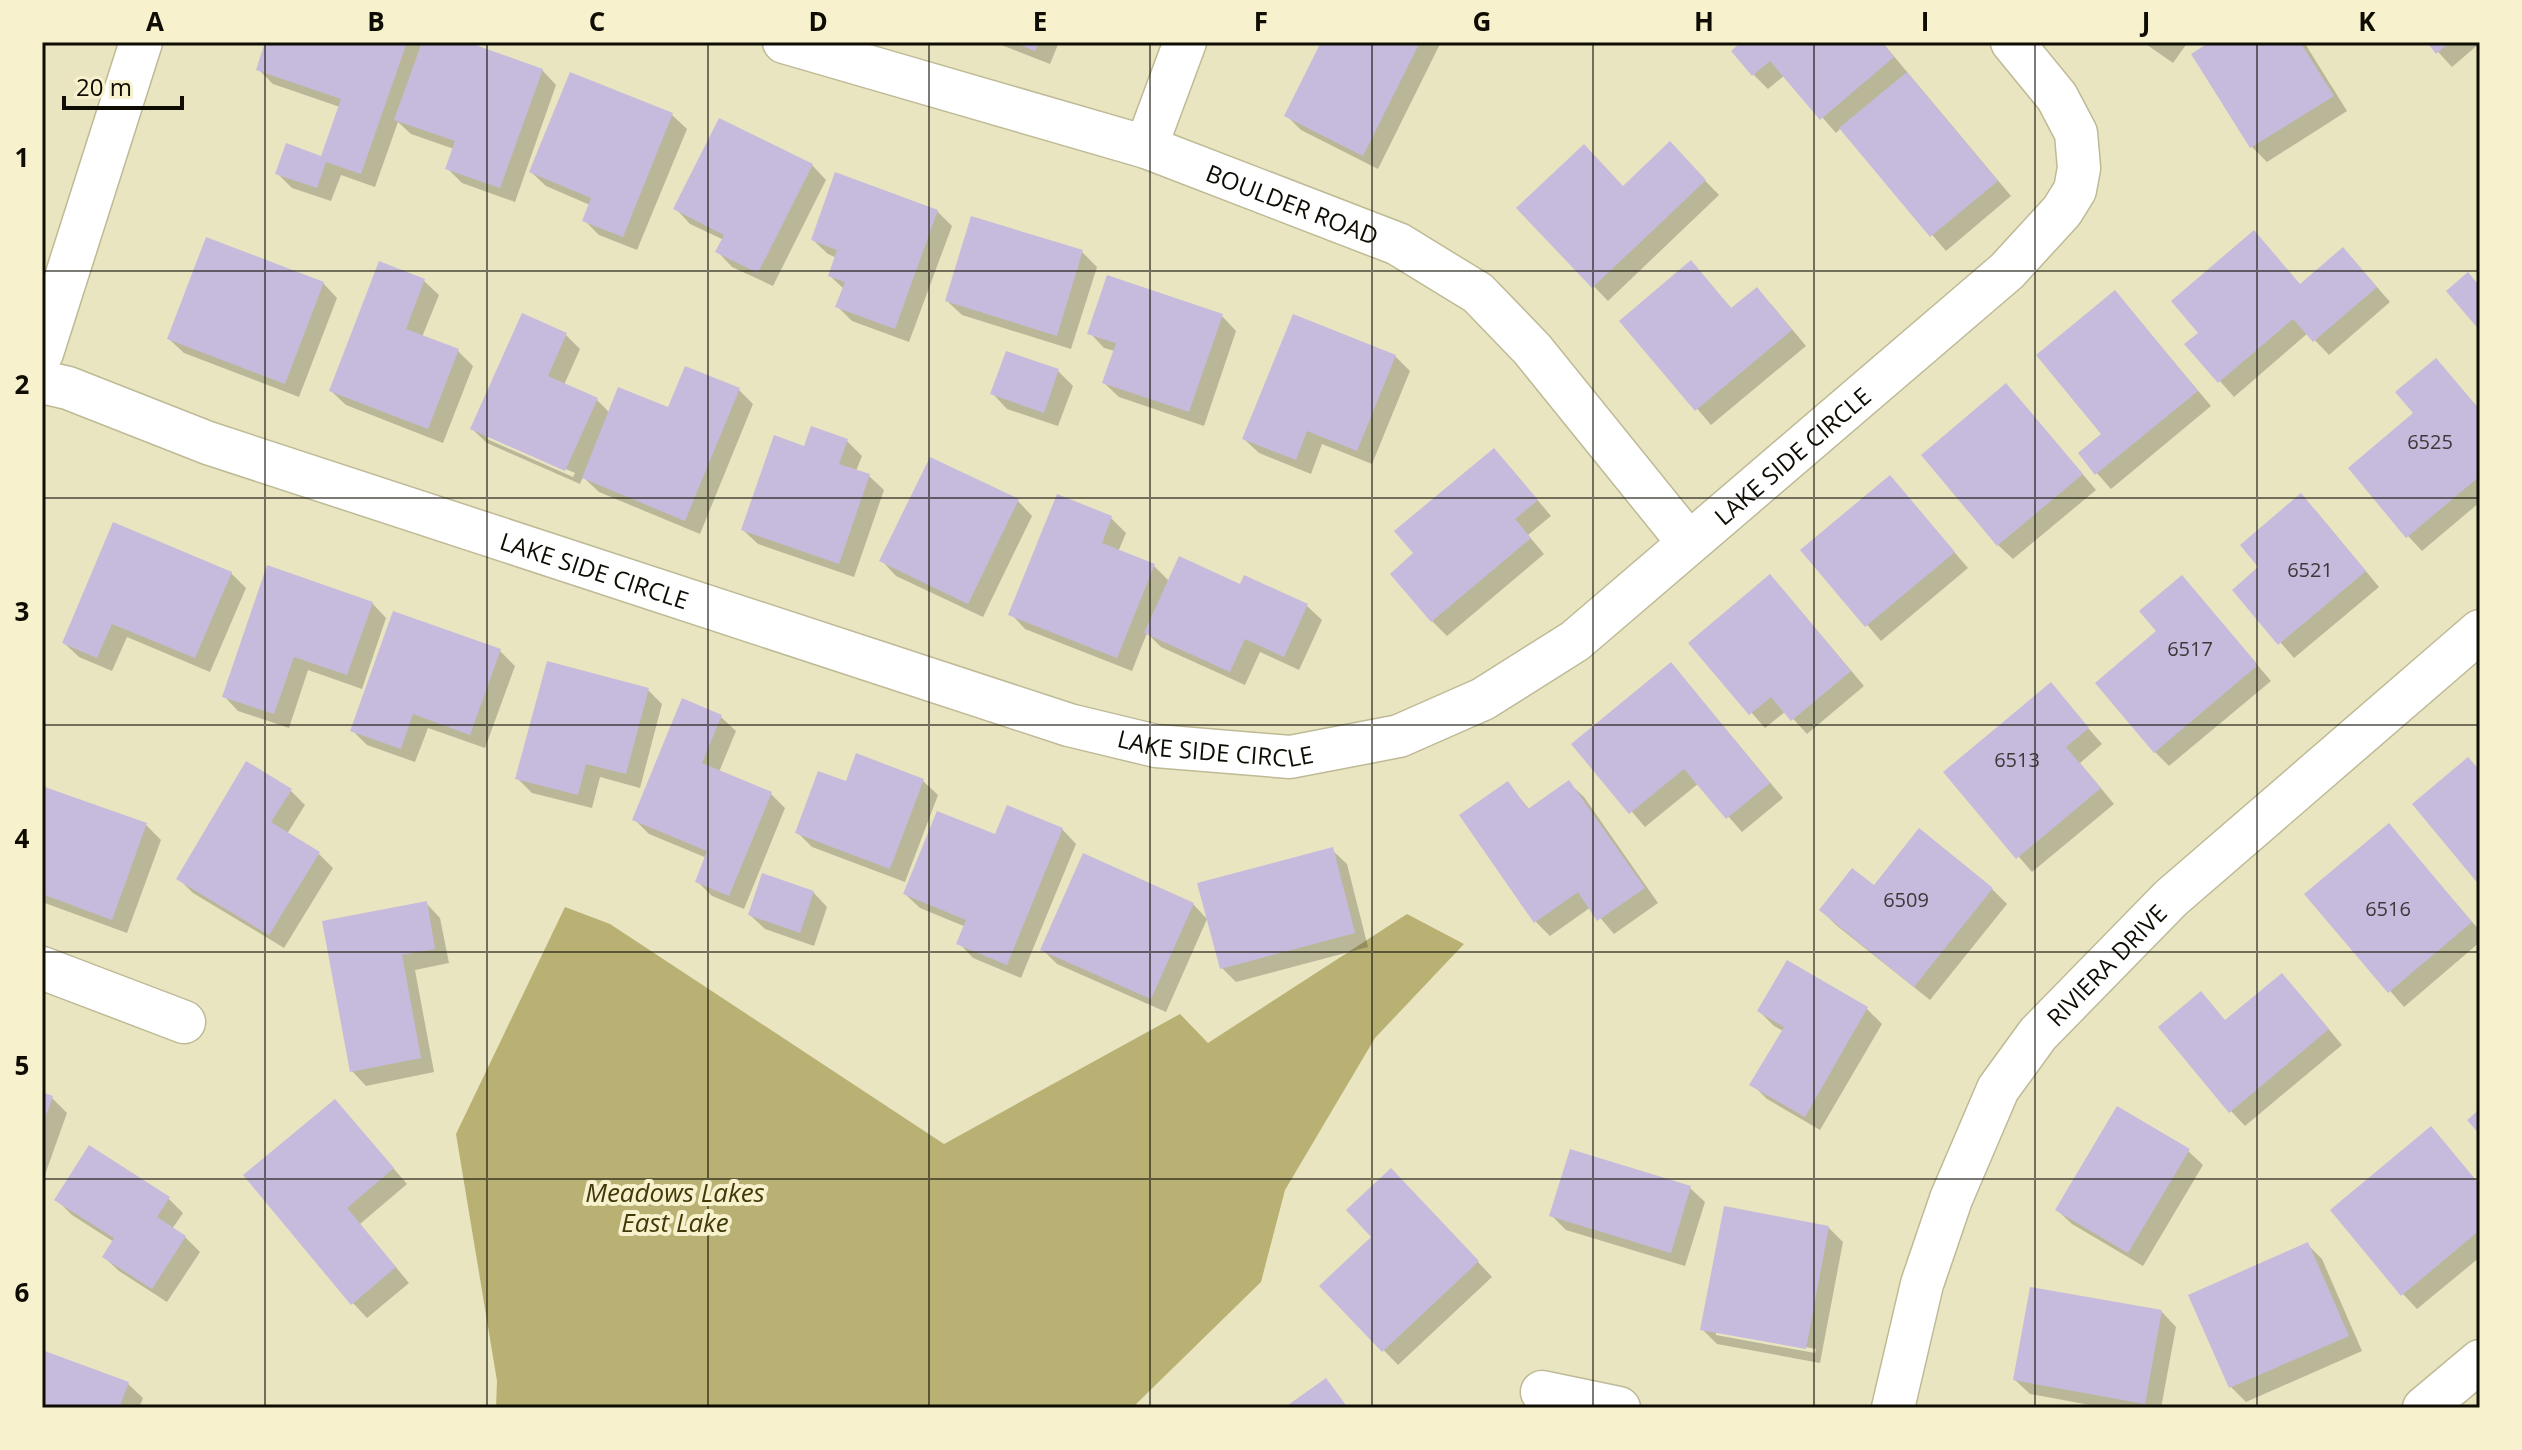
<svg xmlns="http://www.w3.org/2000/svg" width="2522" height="1450" font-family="'Open Sans',sans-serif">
<rect width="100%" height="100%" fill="#e9e5c0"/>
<path fill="#b9b174" d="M565,907L610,924L944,1144L1180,1014L1208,1043L1407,914L1464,944L1375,1038L1285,1190L1261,1282L1132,1408H496L497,1381L456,1134Z"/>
<g fill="#0003" fill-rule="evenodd">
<path d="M268,42H461L542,70L556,85L515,202L462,183L448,169L454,149L411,134L398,122L375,187L341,175L331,201L292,188L277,173L322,159L340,107L273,84L258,69Z"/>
<path d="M994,42H1059L1050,64Z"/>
<path d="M1323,42H1441L1378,169L1301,130L1286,115Z"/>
<path d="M1744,42H1882L2011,196L1946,251L1841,128L1836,133L1785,75L1768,89L1754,75Z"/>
<path d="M2143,42H2188L2173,63Z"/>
<path d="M2214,42H2304L2347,111L2267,162L2252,147L2194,54Z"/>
<path d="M2429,42H2480V43L2452,67Z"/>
<path d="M672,115L687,129L637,250L599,235L584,220L590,205L546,186L531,172Z"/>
<path d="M1670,144L1719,195L1608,301L1519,208L1623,188Z"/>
<path d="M812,165L826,180L773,286L732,267L718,252L724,240L690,224L676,209Z"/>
<path d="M937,211L952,226L909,342L852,321L838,307L844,289L830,276L837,258L828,254L813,240Z"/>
<path d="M1082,252L1097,267L1071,349L962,315L947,301Z"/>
<path d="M1691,263L1733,310L1771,304L1806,346L1711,425L1622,321Z"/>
<path d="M2357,264L2390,302L2329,355L2308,333L2234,397L2187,344L2301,286Z"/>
<path d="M424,281L439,295L422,337L458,351L473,366L443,443L346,405L331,391Z"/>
<path d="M323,283L337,298L299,397L184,353L169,339Z"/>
<path d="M2115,292L2211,406L2111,489L2080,454L2104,435Z"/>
<path d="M1222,316L1236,331L1204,426L1119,397L1104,383L1115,351L1104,348L1090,333Z"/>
<path d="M566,335L580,349L564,385L596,399L610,413L669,410L739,390L753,404L700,534L599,492L583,477L580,484L487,443L472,429ZM487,435L575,473L573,477L487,439Z"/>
<path d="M1395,356L1410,371L1372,464L1322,444L1311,474L1259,453L1244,439Z"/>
<path d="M2436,361L2480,410V502L2422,551L2408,536L2416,414Z"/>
<path d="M1058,371L1073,386L1058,426L1007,409L993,394Z"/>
<path d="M2021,401L2096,490L2013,559L1998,545Z"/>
<path d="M847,441L862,456L856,471L869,476L884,490L854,577L758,544L743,530L805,448Z"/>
<path d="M1508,465L1551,516L1528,535L1544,554L1447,636L1432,621Z"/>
<path d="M1890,478L1968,568L1881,641L1803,550Z"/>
<path d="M1058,497L1111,518L1126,533L1118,552L1154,566L1170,582L1241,586L1307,606L1322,620L1299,670L1260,652L1245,685L1161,647L1147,633L1132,671L1025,629L1011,614Z"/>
<path d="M1018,501L1032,516L983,617L896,576L882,561Z"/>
<path d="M2316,511L2379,587L2294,658L2235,590L2261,568Z"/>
<path d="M231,573L246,588L210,672L127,637L112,671L79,657L64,643Z"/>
<path d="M2182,577L2271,681L2169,766L2155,752L2159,632Z"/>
<path d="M1784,591L1864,686L1807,734L1786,711L1765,728L1691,643Z"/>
<path d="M372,603L386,618L362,689L308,670L289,728L238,711L224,696Z"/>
<path d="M500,651L515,666L485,748L428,728L415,762L367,745L352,730Z"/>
<path d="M1685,680L1783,798L1742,832L1699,783L1645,827L1574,744Z"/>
<path d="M648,690L662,704L640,788L600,777L592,808L532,793L517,778Z"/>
<path d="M2061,697L2102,744L2080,763L2114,804L2032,872L1946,772Z"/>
<path d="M721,717L736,731L719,772L771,794L785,808L744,909L712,896L697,881L707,858L649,834L634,819Z"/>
<path d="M923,781L938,795L905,882L812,847L797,832Z"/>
<path d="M1569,783L1584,797L1658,903L1614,934L1591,907L1550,936L1535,921L1508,784L1530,810Z"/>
<path d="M42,788L146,825L161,840L127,933L42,902Z"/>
<path d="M291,791L305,805L287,834L318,853L333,868L284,948L193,893L178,878Z"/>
<path d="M2389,826L2480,931V942L2404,1007L2307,894Z"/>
<path d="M1062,829L1076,844L1021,978L973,958L959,943L966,927L920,908L905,894L996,837Z"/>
<path d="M1332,850L1347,864L1368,947L1236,982L1222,968Z"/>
<path d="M1992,889L2007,904L1930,1000L1836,925L1821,910Z"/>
<path d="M813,892L827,907L814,946L765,929L750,915Z"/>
<path d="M426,903L440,918L449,963L415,970L434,1072L366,1086L352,1071L324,923Z"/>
<path d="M1193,904L1207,919L1166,1012L1057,964L1042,949Z"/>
<path d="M1788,963L1867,1009L1882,1024L1820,1130L1767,1099L1752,1084L1783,1031L1774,1026L1759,1011Z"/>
<path d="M2296,990L2342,1045L2245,1126L2231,1111Z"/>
<path d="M42,1094L52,1098L67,1113L42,1183Z"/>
<path d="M335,1101L407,1184L360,1224L409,1283L367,1318L353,1303Z"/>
<path d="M2188,1151L2203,1165L2143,1266L2072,1224L2057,1210Z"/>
<path d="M1406,1185L1492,1277L1398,1365L1322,1286L1374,1237Z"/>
<path d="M2480,1185V1257L2417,1309L2403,1294Z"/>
<path d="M1690,1188L1705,1202L1685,1266L1566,1230L1552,1216Z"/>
<path d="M168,1198L183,1213L172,1229L185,1237L200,1252L167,1302L119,1271L104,1257L114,1242L72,1215L57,1200Z"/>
<path d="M1828,1227L1843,1242L1820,1363L1717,1344L1702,1329ZM1716,1330L1816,1349L1815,1353L1716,1335Z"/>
<path d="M2307,1244L2322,1259L2362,1351L2246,1402L2231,1387L2191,1296Z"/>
<path d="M2162,1312L2176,1327L2161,1408H2106L2030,1394L2015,1380Z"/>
<path d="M42,1352L128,1384L143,1398L139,1408H42Z"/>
</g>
<g fill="#c7bbdd">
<path d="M265,42H407L361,174L326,162L317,188L275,174L286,143L321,156L341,99L256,70Z"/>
<path d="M422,42H467L543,69L500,188L445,169L455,141L394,120Z"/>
<path d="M1013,42H1039L1035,51Z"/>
<path d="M1321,42H1420L1363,156L1284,116Z"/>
<path d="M1741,42H1882L1894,57L1820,120L1770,61L1752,76L1731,51Z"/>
<path d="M2210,42H2300L2334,96L2250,148L2191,54Z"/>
<path d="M2427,42H2450L2436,54Z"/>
<path d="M570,72L673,113L623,237L582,221L591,198L529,172Z"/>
<path d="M1907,72L1998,181L1930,237L1839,128Z"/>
<path d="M719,118L813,164L758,273L715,252L724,235L673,209Z"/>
<path d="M1670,141L1706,180L1592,288L1516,208L1584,144L1623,186Z"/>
<path d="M835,172L938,210L895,329L835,307L845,282L828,276L837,250L811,240Z"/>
<path d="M971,216L1083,250L1057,336L945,301Z"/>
<path d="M2254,230L2300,284L2343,247L2377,287L2313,342L2293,319L2218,383L2184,344L2198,333L2171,301Z"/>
<path d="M206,237L324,282L285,384L167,339Z"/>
<path d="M1691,260L1731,308L1757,287L1792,330L1695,411L1619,321Z"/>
<path d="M379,261L425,279L406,329L459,349L428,429L329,391Z"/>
<path d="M2468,272L2480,287V331L2446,291Z"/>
<path d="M1107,275L1223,314L1189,412L1102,383L1116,343L1087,334Z"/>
<path d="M2115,290L2198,391L2095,475L2078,453L2101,434L2036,355Z"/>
<path d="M522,313L567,333L548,376L598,398L565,471L470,429Z"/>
<path d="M1293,314L1396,355L1357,451L1307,431L1296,460L1242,439Z"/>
<path d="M1006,351L1059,369L1044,413L990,394Z"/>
<path d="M2436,358L2480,410V476L2406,538L2348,468L2413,413L2395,392Z"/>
<path d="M685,366L740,388L685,521L582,478L618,387L668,407Z"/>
<path d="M2006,383L2083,474L1997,546L1921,455Z"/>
<path d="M811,426L848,439L839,464L870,474L839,564L741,530L774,435L804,446Z"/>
<path d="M1494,448L1538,500L1515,519L1531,538L1431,622L1390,574L1413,553L1394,531Z"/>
<path d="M930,457L1019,499L968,604L879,561Z"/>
<path d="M1890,475L1955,552L1865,627L1800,550Z"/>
<path d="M2301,493L2366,571L2278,645L2232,590L2258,567L2240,545Z"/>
<path d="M1057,494L1112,516L1102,543L1155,564L1117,658L1008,615Z"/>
<path d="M113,522L232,572L195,658L112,624L97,658L62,643Z"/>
<path d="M1179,556L1240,584L1244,575L1308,604L1284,657L1245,639L1230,672L1144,633Z"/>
<path d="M267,565L373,602L347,675L294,657L274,714L222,697Z"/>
<path d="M1770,574L1851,671L1791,721L1771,697L1749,715L1688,643Z"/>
<path d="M2182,575L2258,665L2154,753L2095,683L2156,631L2139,611Z"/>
<path d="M393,611L501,649L470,735L413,714L401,749L350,731Z"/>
<path d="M547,661L649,688L626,774L586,764L578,795L515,779Z"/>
<path d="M1671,662L1770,783L1726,819L1684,769L1629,814L1571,744Z"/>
<path d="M2051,682L2089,728L2066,747L2101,788L2016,859L1943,772Z"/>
<path d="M682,698L722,715L702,763L772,792L729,896L695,882L707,851L632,820Z"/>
<path d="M856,753L924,779L890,869L795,833L818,771L846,781Z"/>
<path d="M2468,757L2480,771V886L2412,804Z"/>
<path d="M246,761L292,789L271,822L320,852L269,935L176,879Z"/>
<path d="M1569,780L1645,888L1597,921L1578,892L1534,923L1459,815L1508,781L1528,809Z"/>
<path d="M42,786L147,823L112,920L42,894Z"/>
<path d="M1007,805L1063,828L1007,965L956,944L966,920L903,894L937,811L995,834Z"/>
<path d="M2389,823L2472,922L2388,993L2304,894Z"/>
<path d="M1919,828L1993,888L1914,987L1819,910L1852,868L1874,885Z"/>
<path d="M1333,847L1355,933L1220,969L1197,883Z"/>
<path d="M1083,853L1194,903L1151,999L1040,950Z"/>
<path d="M762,873L814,891L800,933L748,915Z"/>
<path d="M427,901L435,949L402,955L421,1058L350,1072L322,921Z"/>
<path d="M1787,960L1868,1007L1805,1117L1749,1085L1784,1027L1757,1011Z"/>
<path d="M2282,973L2329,1029L2229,1113L2158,1027L2201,991L2225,1020Z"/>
<path d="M42,1092L53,1096L42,1127Z"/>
<path d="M335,1099L394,1168L347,1208L396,1267L351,1305L243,1175Z"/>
<path d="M2117,1106L2190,1149L2128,1253L2055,1210Z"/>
<path d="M2480,1109V1135L2467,1120Z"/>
<path d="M2431,1126L2480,1185V1230L2401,1296L2330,1210Z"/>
<path d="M89,1145L170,1197L157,1217L186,1236L152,1289L102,1257L114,1238L54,1200Z"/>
<path d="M1570,1149L1691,1186L1671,1253L1549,1216Z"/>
<path d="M1391,1168L1479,1261L1382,1352L1319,1286L1371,1237L1346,1210Z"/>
<path d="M1724,1206L1829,1226L1806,1349L1700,1330Z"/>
<path d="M2308,1242L2349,1336L2229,1388L2188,1295Z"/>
<path d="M2030,1287L2162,1310L2145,1404L2013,1380Z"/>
<path d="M42,1350L129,1382L119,1408H42Z"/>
<path d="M1326,1378L1348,1408H1284Z"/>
</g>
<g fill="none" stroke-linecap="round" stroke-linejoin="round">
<g stroke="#beba96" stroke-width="45">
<g id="minor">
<path id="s1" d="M784,42L1146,147L1398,244L1478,293L1532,349L1688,542"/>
<path d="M1146,147L1185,42"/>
<path d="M42,353L141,42"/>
<path id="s2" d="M42,382L68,388L208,443L1069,725L1156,746L1290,757L1399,736L1483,699L1575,641L2007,271L2062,211L2075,190L2079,168L2076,133L2057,97L2012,42"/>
<path d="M42,968L184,1022"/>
<path d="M1542,1392L1619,1408"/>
<path id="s3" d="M1893,1408L1922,1284L1951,1199L1998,1089L2038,1034L2171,898L2480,631"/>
<path d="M2424,1408L2480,1361"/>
</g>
</g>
<use href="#minor" stroke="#fff" stroke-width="42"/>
</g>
<path fill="none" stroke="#0f0d03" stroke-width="2" stroke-opacity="0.55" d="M265,42V1408M487,42V1408M708,42V1408M929,42V1408M1150,42V1408M1372,42V1408M1593,42V1408M1814,42V1408M2035,42V1408M2257,42V1408M42,271H2480M42,498H2480M42,725H2480M42,952H2480M42,1179H2480"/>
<g text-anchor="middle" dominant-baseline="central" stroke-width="8" stroke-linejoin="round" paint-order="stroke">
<g font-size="20" fill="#3d383a">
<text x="2430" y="441">6525</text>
<text x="2310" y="569">6521</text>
<text x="2190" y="648">6517</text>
<text x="2017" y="759">6513</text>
<text x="1906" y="899">6509</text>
<text x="2388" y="908">6516</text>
</g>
<g font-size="24" fill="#0f0d03" stroke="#f7f2cd">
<text stroke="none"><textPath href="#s1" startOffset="534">BOULDER ROAD</textPath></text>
<text stroke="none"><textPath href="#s2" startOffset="1904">LAKE SIDE CIRCLE</textPath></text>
<text stroke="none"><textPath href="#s2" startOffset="584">LAKE SIDE CIRCLE</textPath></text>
<text stroke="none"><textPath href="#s2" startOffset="1232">LAKE SIDE CIRCLE</textPath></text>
<text stroke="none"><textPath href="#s3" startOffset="502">RIVIERA DRIVE</textPath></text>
</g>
<g font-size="26" font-style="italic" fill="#413a08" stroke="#f7f2cd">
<text x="675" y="1192">Meadows Lakes<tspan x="675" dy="30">East Lake</tspan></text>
</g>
</g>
<rect width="2522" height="1450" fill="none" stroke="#f7f2cd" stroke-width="88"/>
<path d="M64 96v12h118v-12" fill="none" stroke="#0f0d03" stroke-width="4"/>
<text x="76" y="96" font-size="24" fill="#0f0d03" stroke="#f7f2cd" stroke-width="6" paint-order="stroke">20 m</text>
<rect x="44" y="44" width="2434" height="1362" fill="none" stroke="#0f0d03" stroke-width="3"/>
<g font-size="26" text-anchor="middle" font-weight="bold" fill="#0f0d03">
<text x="155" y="31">A</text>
<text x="376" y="31">B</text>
<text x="597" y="31">C</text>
<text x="818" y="31">D</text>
<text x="1040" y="31">E</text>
<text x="1261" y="31">F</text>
<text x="1482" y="31">G</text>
<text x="1704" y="31">H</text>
<text x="1925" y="31">I</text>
<text x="2146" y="31">J</text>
<text x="2367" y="31">K</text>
<text x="22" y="167">1</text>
<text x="22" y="394">2</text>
<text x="22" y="621">3</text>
<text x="22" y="848">4</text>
<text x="22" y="1075">5</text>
<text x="22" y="1302">6</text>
</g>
</svg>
